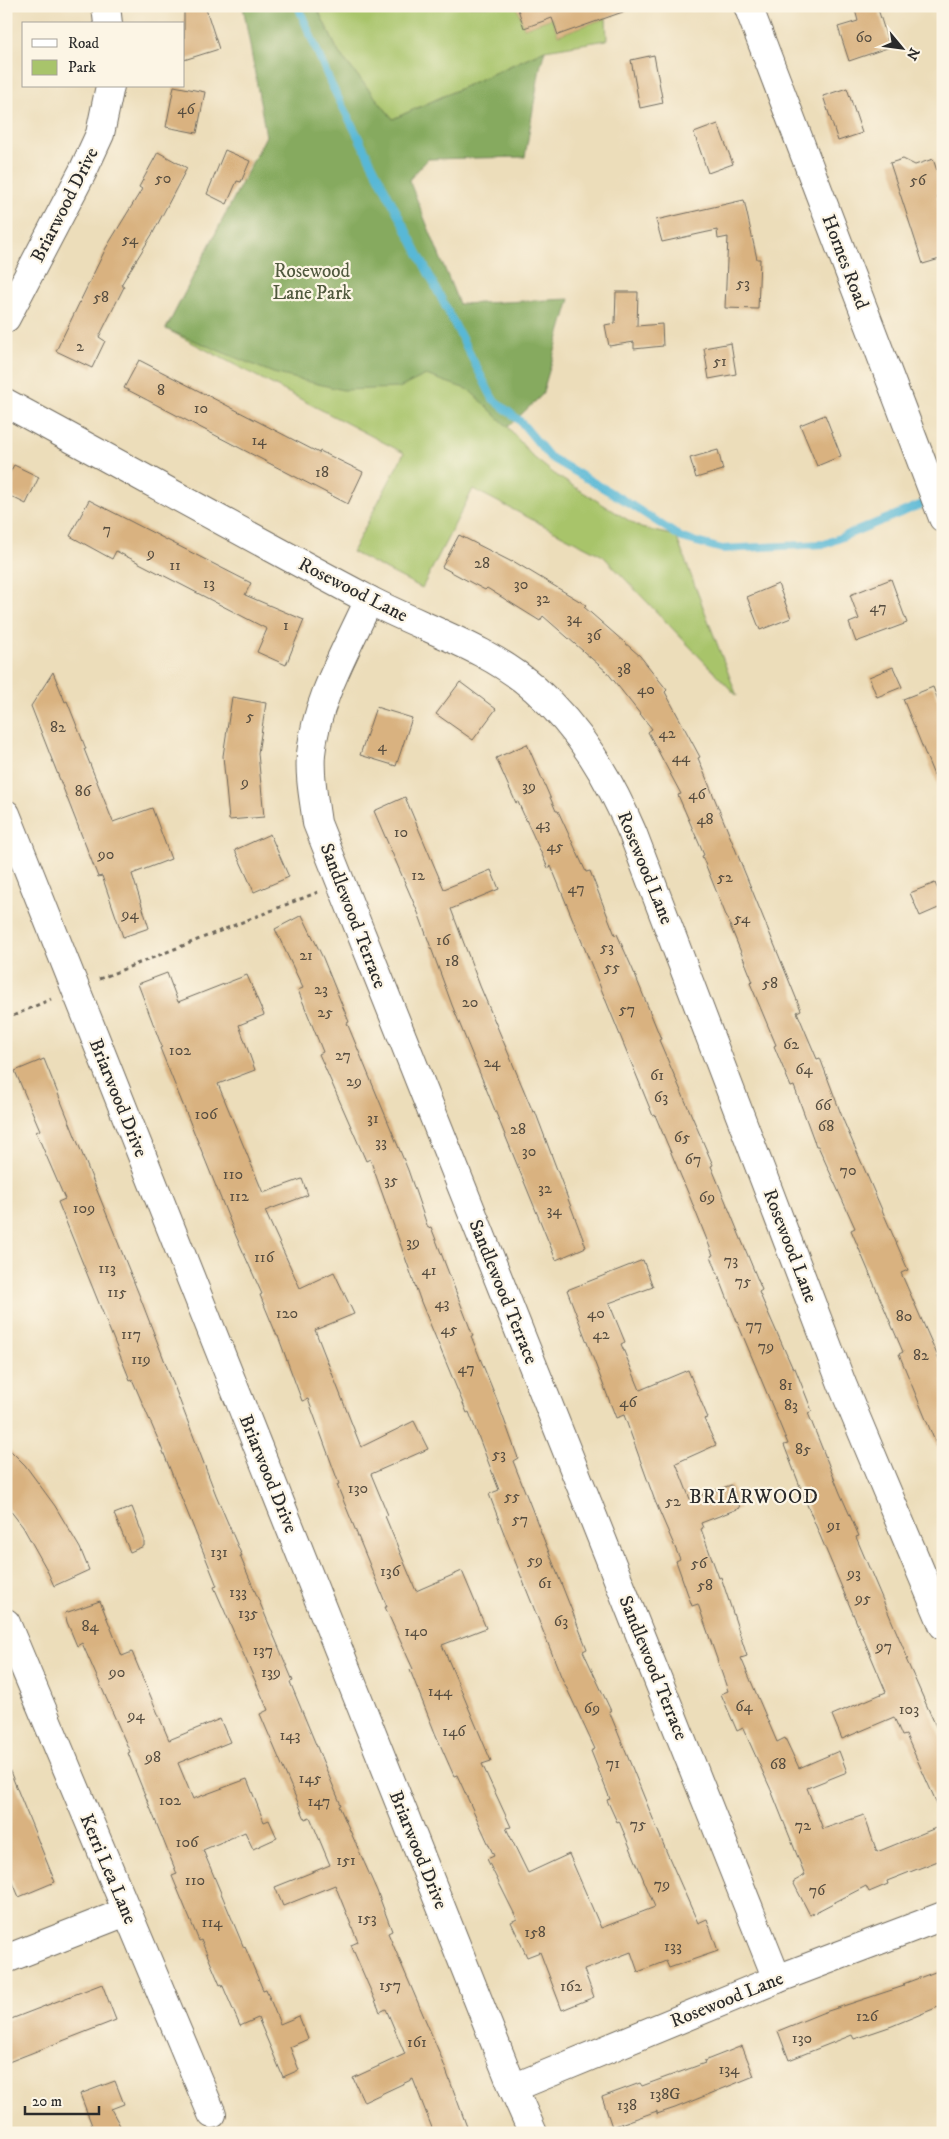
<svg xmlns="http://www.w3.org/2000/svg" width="949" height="2139" font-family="'IM FELL DW Pica',serif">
<rect width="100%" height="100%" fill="#fcf5e5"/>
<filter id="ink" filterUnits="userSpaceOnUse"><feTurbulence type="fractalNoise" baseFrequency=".02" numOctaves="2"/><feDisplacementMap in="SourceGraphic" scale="10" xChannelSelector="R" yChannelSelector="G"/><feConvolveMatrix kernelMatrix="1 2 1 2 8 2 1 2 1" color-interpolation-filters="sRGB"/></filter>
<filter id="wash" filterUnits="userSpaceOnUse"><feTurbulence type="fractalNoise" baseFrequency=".0096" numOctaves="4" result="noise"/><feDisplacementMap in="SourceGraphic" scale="20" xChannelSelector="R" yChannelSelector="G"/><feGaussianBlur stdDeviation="1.12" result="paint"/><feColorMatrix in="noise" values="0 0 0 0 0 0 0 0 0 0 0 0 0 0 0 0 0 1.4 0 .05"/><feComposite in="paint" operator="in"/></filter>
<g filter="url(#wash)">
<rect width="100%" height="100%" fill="#ecddba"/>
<g fill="#a8c46b" stroke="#6a784b">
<path d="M316,6H517L524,28L552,18L558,35L606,18L607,40L545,50L393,119L339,53Z"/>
<path d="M278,114L506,421L508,427L532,456L557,476L641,528L676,536L737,696L603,556L473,489L422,588L352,552L404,453L166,329Z"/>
</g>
<path fill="#86aa5f" stroke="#586a45" d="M243,6H316L339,53L393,119L545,50L540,68L525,157L428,159L409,180L459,304L570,299L542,395L508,427L469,390L426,375L399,388L343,390L273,373L166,329L266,136Z"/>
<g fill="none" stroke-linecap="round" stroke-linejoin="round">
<path stroke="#58b8d6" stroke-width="8" d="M298,6L331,84L493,399L520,421L550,457L622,499L682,538L722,549L825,544L932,500"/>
</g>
<g id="blocks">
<g fill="#d9b280">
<path d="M201,6H205L219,49L184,60V12Z"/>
<path d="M517,6H631V9L558,35L552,18L524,28Z"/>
<path d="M854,6H877L890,47L849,61L838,27L858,21Z"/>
<path d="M654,55L663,103L640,108L631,60Z"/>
<path d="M174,86L205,92L197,133L166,127Z"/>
<path d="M847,88L862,133L838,141L823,96Z"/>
<path d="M718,124L733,164L708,173L694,133Z"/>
<path d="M225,150L250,161L241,182L237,181L227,204L207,194Z"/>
<path d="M158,152L187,168L153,233L121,285L124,287L99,337L105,341L92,368L56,351L106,248L142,189L139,187Z"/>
<path d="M903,159L915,165L933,159L943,188V194L937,196L943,212V258L923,264L890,163Z"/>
<path d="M744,200L757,259H760L758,309L725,308L728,237L718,239L717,230L662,242L656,220Z"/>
<path d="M616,292H638L637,326L662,324L663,346L634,349V342L609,346L605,325L615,323Z"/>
<path d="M731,343L736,374L709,379L704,348Z"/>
<path d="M139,360L319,453L320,451L363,472L348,504L124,388Z"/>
<path d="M825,415L841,456L817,466L800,425Z"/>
<path d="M718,450L723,470L696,478L690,458Z"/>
<path d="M14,465L39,477L26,504L6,494V479Z"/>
<path d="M89,500L251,583L245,595L304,620L286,665L257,652L267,629L116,551L112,559L70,536Z"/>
<path d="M459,535L512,562L513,561L586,605L584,607L640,656L667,690L665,692L700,757L698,758L801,1010L797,1012L817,1059L820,1058L844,1122L908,1270L901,1273L943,1368V1461L899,1354L903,1352L851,1230L855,1228L818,1146H816L794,1086L791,1087L774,1046L776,1045L750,983L753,982L702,856L704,855L678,795L681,794L648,732L652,729L607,672L543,616L540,621L487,588L485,590L442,567Z"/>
<path d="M891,579L907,623L856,642L849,623L859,619L850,595Z"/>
<path d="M778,584L791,618L760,630L747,597Z"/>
<path d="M893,667L902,687L877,697L869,677Z"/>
<path d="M53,672L65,702L67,701L86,749H84L113,822L152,808L171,859L132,874L149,928L123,937L102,876L98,877L31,706Z"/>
<path d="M460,682L496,709L473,740L436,714Z"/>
<path d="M933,687L943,712L942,795L903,699Z"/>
<path d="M232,697L266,703L258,753L264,817L229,820L223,756Z"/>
<path d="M376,707L412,718L396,766L360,755Z"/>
<path d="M527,744L556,811H558L586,872L590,871L615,935L617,934L633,970L661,1039L659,1040L713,1165L711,1166L762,1290L759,1292L793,1369L795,1368L812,1411L808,1413L840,1493L859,1536L856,1537L908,1659H906L943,1742V1817L906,1735L902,1736L894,1717L842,1739L832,1715L886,1692L808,1507L784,1445L788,1444L726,1295L711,1256L713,1255L689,1195L655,1115L653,1116L551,866L548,868L518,802L516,803L496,758Z"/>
<path d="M405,797L444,889L491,870L499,889L451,909L480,986L533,1112L535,1111L586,1247L556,1260L452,1005L419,915L374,811Z"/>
<path d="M270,834L289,877L254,892L235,850Z"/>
<path d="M935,883L943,901V906L920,916L910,893Z"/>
<path d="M302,915L323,958L349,1022L347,1023L408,1170L428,1228L431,1227L473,1336H471L497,1400L518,1458L513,1461L587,1649L583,1651L611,1711H609L667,1853L698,1923L707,1919L718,1951L669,1968L666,1961L638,1972L631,1952L584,1970L594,1997L562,2010L540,1952L527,1957L511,1922L517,1919L487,1859L494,1856L457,1775L454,1776L435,1733L410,1670L413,1669L385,1607H387L337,1485L339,1484L308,1399L302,1401L278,1336H277L260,1295L262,1294L236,1236L160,1048L162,1047L138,984L167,973L178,1002L247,975L264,1015L239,1025L255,1070L218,1084L263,1193L302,1179L308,1195L265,1211L300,1288L334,1272L354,1314L315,1330L361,1447L414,1421L428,1449L371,1474L388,1515L385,1516L416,1591L462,1571L486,1628L442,1645L491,1761L482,1764L511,1827L506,1828L528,1873L569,1854L601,1928L655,1907L619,1821L617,1822L607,1800L610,1799L591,1751L595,1749L561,1676L505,1536L489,1494L499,1490L469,1412L467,1413L421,1302L370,1159L366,1161L319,1054L323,1052L298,990L303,988L275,929Z"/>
<path d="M44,1059L140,1297L216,1495L242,1556H240L293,1681L290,1682L341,1805L339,1806L377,1891L392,1931L388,1933L440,2054L467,2127L453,2133H434L413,2079L364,2102L353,2078L405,2054L386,2009L380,2012L351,1945L358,1942L335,1885L283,1906L275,1887L330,1865L310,1817L305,1819L260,1714L268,1710L214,1587L217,1586L160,1444L132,1379L130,1380L58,1202L65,1199L36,1132L40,1130L15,1071Z"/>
<path d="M643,1260L653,1287L609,1303L625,1342L621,1344L640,1390L688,1370L708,1418L704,1419L716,1445L676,1463L690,1499L731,1485L740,1508L701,1523L703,1528L701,1529L719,1578L721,1577L747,1656L741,1658L777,1742L785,1738L799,1768L839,1751L847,1772L807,1788L823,1829L864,1815L877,1852L943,1825V1859L887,1881L888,1884L869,1892L866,1886L810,1915L793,1882L805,1875L771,1790L743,1728L737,1731L721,1694L728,1691L698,1604L692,1606L676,1561L680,1559L655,1501L624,1415L616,1418L567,1290Z"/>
<path d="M6,1446L25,1465L55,1506L80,1548L89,1570L54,1586L46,1568L23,1527L6,1505Z"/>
<path d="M132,1507L144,1538V1546L130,1552L114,1514Z"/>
<path d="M100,1601L122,1656L132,1652L169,1740L220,1719L230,1742L178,1763L193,1799L247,1779L264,1822L269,1820L277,1838L253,1849L245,1832L203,1850L244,1948L245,1947L263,1990L266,1989L280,2024L299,2016L308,2039L290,2047L299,2070L283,2077L258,2018L240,2026L222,1984L220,1985L201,1940L199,1941L172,1876L177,1874L128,1753L130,1752L82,1643L77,1646L67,1622L65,1613Z"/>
<path d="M7,1764L55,1882L19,1897L6,1866Z"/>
<path d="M943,1969V2005L892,2026L854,2039L852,2035L789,2060L778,2031L822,2013L904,1986L903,1984Z"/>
<path d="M102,1984L116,2020L6,2063V2021Z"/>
<path d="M742,2046L754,2076L675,2108L657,2114V2111L612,2127L602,2097L640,2083L642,2086L705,2063L704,2061Z"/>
<path d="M115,2081L124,2104L111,2109L124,2133H95L80,2094Z"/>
</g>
</g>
</g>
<g filter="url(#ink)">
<use href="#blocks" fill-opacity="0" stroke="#6f695d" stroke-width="1"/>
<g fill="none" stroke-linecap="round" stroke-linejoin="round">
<g stroke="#6f695d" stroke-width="30">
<g id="street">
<path d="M106,6L108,24"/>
<path d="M748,6L943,518"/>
<path d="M6,318L83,171L100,134L110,86"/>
<path d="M6,403C127,468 246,535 367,599C422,628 488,647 535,689C581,730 609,778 633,834L842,1384L943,1625"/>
<path d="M369,600C347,649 316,700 311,754C309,777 314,800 317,823L777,1979"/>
<path d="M6,814L513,2088L533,2133"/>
<path d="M6,1623L212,2114"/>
<path d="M6,1959L126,1912"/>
<path d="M513,2088L777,1979L943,1916"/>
</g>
</g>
<g stroke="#6f695d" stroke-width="3" stroke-dasharray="4 4" stroke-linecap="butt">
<path d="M99,979L318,892"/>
<path d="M6,1019L51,999"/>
</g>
<use href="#street" stroke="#fff" stroke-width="28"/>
</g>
</g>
<g text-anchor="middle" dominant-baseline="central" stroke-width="4.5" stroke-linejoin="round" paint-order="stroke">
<g font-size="16" fill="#564d40">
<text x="864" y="37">60</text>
<text x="186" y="109">46</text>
<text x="163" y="178">50</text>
<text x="918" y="180">56</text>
<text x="130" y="239">54</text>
<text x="743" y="283">53</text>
<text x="101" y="297">58</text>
<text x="80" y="346">2</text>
<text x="720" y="361">51</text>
<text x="161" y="390">8</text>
<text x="201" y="408">10</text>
<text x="259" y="440">14</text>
<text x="322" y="472">18</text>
<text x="107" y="529">7</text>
<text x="151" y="553">9</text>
<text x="482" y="563">28</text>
<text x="175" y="565">11</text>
<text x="209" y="583">13</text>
<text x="521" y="584">30</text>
<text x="543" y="598">32</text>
<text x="878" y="607">47</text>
<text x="574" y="618">34</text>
<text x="286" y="625">1</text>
<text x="594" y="635">36</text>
<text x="624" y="669">38</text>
<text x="646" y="689">40</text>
<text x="250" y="716">5</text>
<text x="58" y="727">82</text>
<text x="667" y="733">42</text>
<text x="382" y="746">4</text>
<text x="681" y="757">44</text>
<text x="245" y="782">9</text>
<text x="529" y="786">39</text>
<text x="83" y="791">86</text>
<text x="697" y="794">46</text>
<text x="705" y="819">48</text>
<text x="543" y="824">43</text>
<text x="401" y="832">10</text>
<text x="555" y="846">45</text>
<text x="106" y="854">90</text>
<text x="418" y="875">12</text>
<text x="725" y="877">52</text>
<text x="576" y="888">47</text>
<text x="130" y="914">94</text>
<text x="742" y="918">54</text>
<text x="443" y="940">16</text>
<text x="607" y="947">53</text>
<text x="306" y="955">21</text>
<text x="452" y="961">18</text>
<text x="612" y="967">55</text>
<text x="770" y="983">58</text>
<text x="321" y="989">23</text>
<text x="470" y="1002">20</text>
<text x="627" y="1009">57</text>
<text x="325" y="1012">25</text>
<text x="791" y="1044">62</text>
<text x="180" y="1050">102</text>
<text x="343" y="1055">27</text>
<text x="492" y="1062">24</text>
<text x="804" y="1069">64</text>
<text x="657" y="1075">61</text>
<text x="354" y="1081">29</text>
<text x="661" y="1097">63</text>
<text x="823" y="1105">66</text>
<text x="206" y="1114">106</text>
<text x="373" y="1118">31</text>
<text x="826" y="1126">68</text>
<text x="518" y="1129">28</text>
<text x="682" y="1137">65</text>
<text x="381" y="1142">33</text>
<text x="529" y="1151">30</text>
<text x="693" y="1159">67</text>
<text x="848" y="1170">70</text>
<text x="233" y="1174">110</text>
<text x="391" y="1180">35</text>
<text x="545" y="1188">32</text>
<text x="239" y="1196">112</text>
<text x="707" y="1197">69</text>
<text x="84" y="1208">109</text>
<text x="554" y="1210">34</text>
<text x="413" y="1242">39</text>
<text x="264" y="1257">116</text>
<text x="731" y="1260">73</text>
<text x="107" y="1268">113</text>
<text x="429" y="1270">41</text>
<text x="743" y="1281">75</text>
<text x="117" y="1292">115</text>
<text x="442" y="1303">43</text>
<text x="287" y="1313">120</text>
<text x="596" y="1313">40</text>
<text x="904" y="1316">80</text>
<text x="754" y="1325">77</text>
<text x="449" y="1329">45</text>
<text x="131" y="1334">117</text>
<text x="601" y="1334">42</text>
<text x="766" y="1346">79</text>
<text x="921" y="1355">82</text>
<text x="141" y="1359">119</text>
<text x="466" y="1368">47</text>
<text x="786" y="1385">81</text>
<text x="628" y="1402">46</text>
<text x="791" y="1405">83</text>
<text x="803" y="1449">85</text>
<text x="499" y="1454">53</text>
<text x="358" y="1488">130</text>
<text x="512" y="1496">55</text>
<text x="673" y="1501">52</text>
<text x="520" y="1519">57</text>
<text x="834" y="1525">91</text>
<text x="219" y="1552">131</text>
<text x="535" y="1560">59</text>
<text x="699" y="1563">56</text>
<text x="390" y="1571">136</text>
<text x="854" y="1573">93</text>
<text x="545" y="1583">61</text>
<text x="705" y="1585">58</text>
<text x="238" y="1592">133</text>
<text x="863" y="1598">95</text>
<text x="248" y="1613">135</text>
<text x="561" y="1621">63</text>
<text x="90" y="1626">84</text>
<text x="416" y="1631">140</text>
<text x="884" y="1646">97</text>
<text x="263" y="1650">137</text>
<text x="117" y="1672">90</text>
<text x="271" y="1672">139</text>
<text x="440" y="1691">144</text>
<text x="744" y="1706">64</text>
<text x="592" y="1708">69</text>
<text x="909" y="1709">103</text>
<text x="136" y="1715">94</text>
<text x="454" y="1731">146</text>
<text x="290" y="1735">143</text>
<text x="153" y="1757">98</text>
<text x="613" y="1763">71</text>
<text x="778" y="1764">68</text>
<text x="310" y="1778">145</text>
<text x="170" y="1800">102</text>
<text x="319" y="1801">147</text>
<text x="638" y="1824">75</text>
<text x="803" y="1825">72</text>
<text x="187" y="1842">106</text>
<text x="346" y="1860">151</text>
<text x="195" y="1880">110</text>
<text x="662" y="1884">79</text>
<text x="817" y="1890">76</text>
<text x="367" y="1918">153</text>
<text x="212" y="1922">114</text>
<text x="535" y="1932">158</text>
<text x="673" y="1946">133</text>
<text x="390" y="1985">157</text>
<text x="571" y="1986">162</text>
<text x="867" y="2016">126</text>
<text x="802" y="2038">130</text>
<text x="417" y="2042">161</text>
<text x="729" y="2069">134</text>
<text x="665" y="2094">138G</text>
<text x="627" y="2105">138</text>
</g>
<g font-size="19" fill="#2b2b2b" stroke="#fcf5e5">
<text transform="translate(65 205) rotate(-63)">Briarwood Drive</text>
<text transform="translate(845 262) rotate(69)">Hornes Road</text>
<text transform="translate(353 590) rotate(27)">Rosewood Lane</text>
<text transform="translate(645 868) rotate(68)">Rosewood Lane</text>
<text transform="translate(353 916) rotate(69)">Sandlewood Terrace</text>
<text transform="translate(118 1098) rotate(68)">Briarwood Drive</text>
<text transform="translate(790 1246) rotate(69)">Rosewood Lane</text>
<text transform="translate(503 1292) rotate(68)">Sandlewood Terrace</text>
<text transform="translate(268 1474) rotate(68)">Briarwood Drive</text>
<text transform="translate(653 1668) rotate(68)">Sandlewood Terrace</text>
<text transform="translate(418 1850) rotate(68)">Briarwood Drive</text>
<text transform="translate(108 1869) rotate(67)">Kerri Lea Lane</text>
<text transform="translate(727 2000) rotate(-22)">Rosewood Lane</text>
</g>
<g font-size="19" fill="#50593e" stroke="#fcf5e5">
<text x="312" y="271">Rosewood<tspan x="312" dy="22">Lane Park</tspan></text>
</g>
<g font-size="20" letter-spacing="1" fill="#2b2b2b" stroke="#fcf5e5">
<text x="754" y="1497">BRIARWOOD</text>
</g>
</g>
<rect width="949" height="2139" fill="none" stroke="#fcf5e5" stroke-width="25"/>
<rect x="22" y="22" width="162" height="65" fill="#fcf5e5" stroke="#a8a49b"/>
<rect x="32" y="39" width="25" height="8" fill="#ffffff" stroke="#a8a49b"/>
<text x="68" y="48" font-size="15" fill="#2b2b2b">Road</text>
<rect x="32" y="60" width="25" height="15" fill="#a8c46b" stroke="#a8a49b"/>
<text x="68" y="72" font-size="15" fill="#2b2b2b">Park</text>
<g transform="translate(902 48) rotate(119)" stroke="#fcf5e5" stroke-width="4" paint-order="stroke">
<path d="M0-4L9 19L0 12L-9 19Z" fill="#2b2b2b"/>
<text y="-8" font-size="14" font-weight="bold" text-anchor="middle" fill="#2b2b2b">N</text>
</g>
<path d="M25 2106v8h74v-8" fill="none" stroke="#2b2b2b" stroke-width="2.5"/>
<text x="32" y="2106" font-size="15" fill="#2b2b2b" stroke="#fcf5e5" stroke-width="4" paint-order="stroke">20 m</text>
</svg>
